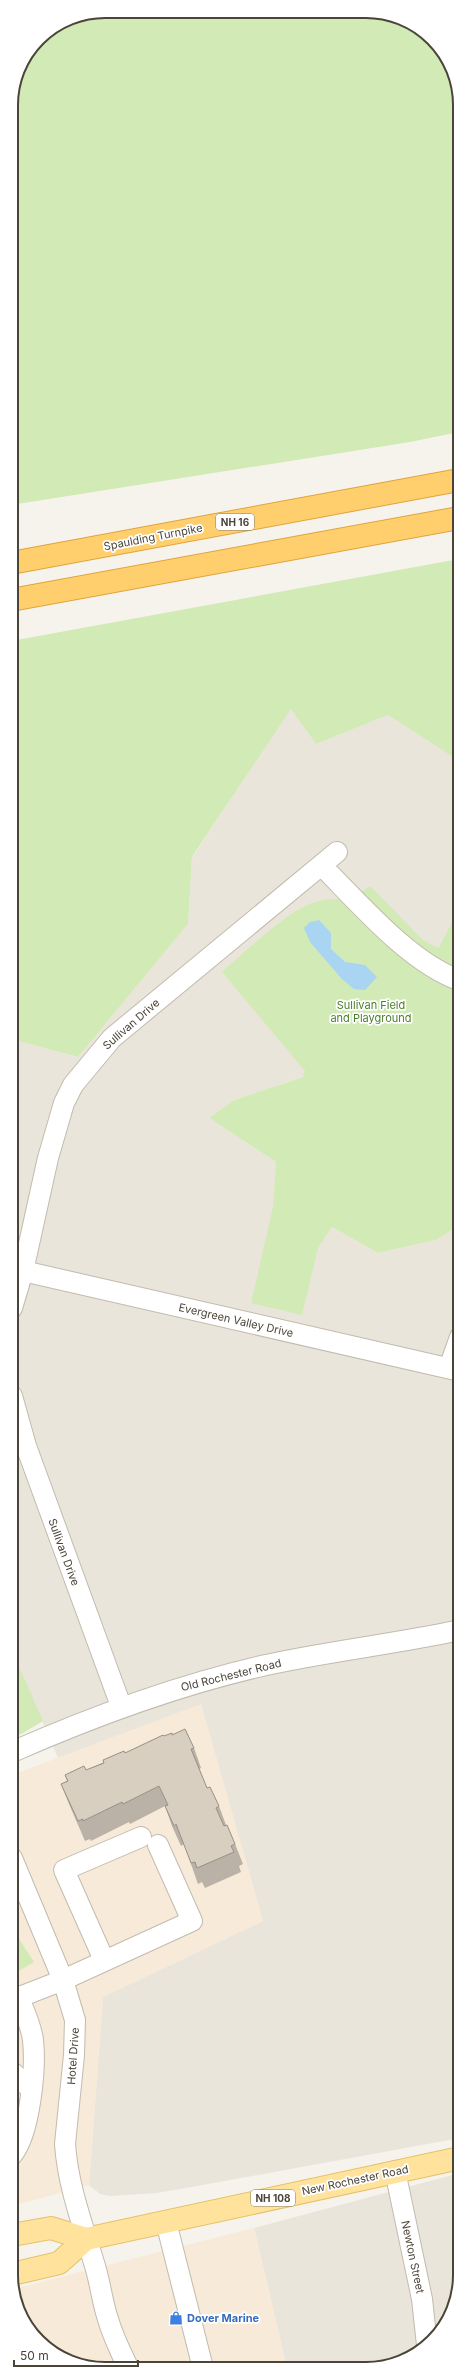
<svg xmlns="http://www.w3.org/2000/svg" width="471" height="2380" font-family="Inter,sans-serif">
<rect width="100%" height="100%" fill="#f6f3ec"/>
<g fill="#eae5da">
<path d="M291,708L316,744L388,715L459,761V909L435,953L317,1072L234,1100L209,1118L276,1162L273,1216L314,1254L332,1227L378,1253L436,1240L460,1225V2138L203,2185L157,2193L110,2196L100,2194L89,2185L103,1997L263,1921L201,1705L58,1758L12,1651L11,1039L78,1057L188,924L192,858Z"/>
<path d="M460,2173V2281L453,2311L437,2337L408,2359L378,2368H287L254,2228Z"/>
</g>
<g fill="#f7ead8">
<path d="M201,1704L263,1921L103,1997L89,2185L12,2206V1975L33,1962L12,1928V1775Z"/>
<path d="M254,2228L287,2368L86,2367L34,2337L13,2289Z"/>
</g>
<g fill="#d2eab5">
<path d="M105,11L385,13L437,43L459,93V432L410,442L11,505V99L21,64L39,38L69,18Z"/>
<path d="M459,559V761L388,715L316,744L291,709L192,857L188,924L78,1057L11,1039V641Z"/>
<path d="M370,886L423,940L438,948L459,909V959L452,957L459,962L460,1225L436,1240L378,1253L332,1227L318,1248L302,1315L251,1303L273,1207L276,1162L209,1118L234,1100L303,1077L305,1071L222,972C244,953 282,916 307,905C331,895 346,904 370,886Z"/>
<path d="M12,1651L43,1721L23,1733L12,1738Z"/>
<path d="M12,1928L34,1962L12,1975Z"/>
</g>
<path fill="#a9d4f2" d="M319,920L331,933V949L345,962L365,965L377,977L365,990L354,989L342,979L310,942L304,928L310,922Z"/>
<g fill="none" stroke-linecap="round" stroke-linejoin="round">
<g stroke="#c2bbae" stroke-width="22">
<g id="minor">
<path d="M322,866C359,903 410,963 459,980"/>
<path d="M23,1271L460,1371"/>
<path d="M12,1308L23,1271L48,1158L64,1103L73,1085L112,1038L337,852"/>
<path d="M449,1368L460,1337"/>
<path d="M12,1396L26,1446L121,1706"/>
<path d="M12,1752C94,1716 178,1685 266,1665C330,1651 395,1644 460,1630"/>
<path d="M12,1858L63,1980L75,2020L74,2055L65,2144C68,2187 83,2225 95,2266C100,2282 102,2300 107,2316C112,2334 120,2351 128,2367"/>
<path d="M104,1960L64,1870L141,1837"/>
<path d="M12,2000L63,1980L192,1921L158,1845"/>
<path d="M12,2072L31,2089"/>
<path d="M12,2155C30,2134 36,2068 33,2040C31,2025 24,2010 18,1996"/>
<path d="M395,2171L422,2299L427,2345"/>
<path d="M166,2222L203,2368"/>
</g>
</g>
<g stroke="#e6c16a" stroke-width="24">
<g id="major">
<path d="M12,2235L51,2228L86,2239"/>
<path d="M12,2274L59,2263L86,2239L460,2158"/>
</g>
</g>
<g stroke="#e0a43c" stroke-width="24">
<g id="highway">
<path d="M11,563L459,480"/>
<path d="M11,600L459,518"/>
</g>
</g>
<use href="#minor" stroke="#fff" stroke-width="20"/>
<use href="#major" stroke="#ffe39c" stroke-width="22"/>
<use href="#highway" stroke="#ffcf6e" stroke-width="22"/>
</g>
<path fill="#bab2a6" d="M172,1735L194,1748L201,1768L199,1769L207,1788L219,1806L226,1825L235,1844L243,1864L239,1866L241,1872L205,1888L202,1882L198,1884L184,1844L181,1846L172,1826L165,1806L130,1824L129,1822L91,1841L90,1839L85,1841L69,1804L61,1784L67,1781L65,1775L86,1770L164,1736Z"/>
<path fill="#979187" d="M12,2101L17,2114L12,2119Z"/>
<path fill="#d8cfc1" stroke="#979187" d="M185,1729L194,1748L191,1749L207,1788L210,1787L219,1806L216,1808L224,1826L227,1825L235,1844L231,1846L234,1852L197,1868L195,1862L191,1863L176,1824L174,1826L165,1806L168,1805L159,1786L123,1804L122,1802L83,1821V1819L78,1821L61,1784L68,1781L65,1775L84,1766L86,1770L104,1763L103,1760L124,1751L125,1753L163,1735L164,1736L172,1733V1735Z"/>
<defs>
<g id="shop-bare" transform="scale(1.08)"><path d="M-5-2.5h2.3a2.7 3.5 0 0 1 5.4 0H5L5.5 6h-11ZM-1.5-2.5h3a1.5 2.3 0 0 0-3 0Z" fill="#3f7fe0" stroke="#fff" stroke-width="2.5" paint-order="stroke"/></g>
</defs>
<g fill-rule="evenodd">
<use href="#shop-bare" x="176" y="2318"/>
</g>
<g text-anchor="middle" dominant-baseline="central" stroke-width="3.5" stroke-linejoin="round" paint-order="stroke">
<g fill="#fff" stroke="#817c74" stroke-width="1">
<rect x="216" y="514" width="38" height="16" rx="3"/>
<rect x="251" y="2190" width="44" height="16" rx="3"/>
</g>
<g font-size="10" font-weight="bold" fill="#4b4439">
<text x="235" y="522">NH 16</text>
<text x="273" y="2198">NH 108</text>
</g>
<g font-size="11" fill="#4b4439" stroke="#fff">
<text transform="translate(153 537) rotate(-11)">Spaulding Turnpike</text>
<text transform="translate(131 1024) rotate(-41)">Sullivan Drive</text>
<text transform="translate(236 1320) rotate(13)">Evergreen Valley Drive</text>
<text transform="translate(64 1552) rotate(70)">Sullivan Drive</text>
<text transform="translate(231 1675) rotate(-14)">Old Rochester Road</text>
<text transform="translate(73 2056) rotate(-86)">Hotel Drive</text>
<text transform="translate(355 2180) rotate(-12)">New Rochester Road</text>
<text transform="translate(413 2257) rotate(78)">Newton Street</text>
</g>
<g font-size="11" fill="#4a7f2a" stroke="#fff">
<text x="371" y="1005">Sullivan Field<tspan x="371" dy="13">and Playground</tspan></text>
</g>
<g font-size="11" font-weight="bold" fill="#366cbe" stroke="#fff" text-anchor="start">
<text x="187" y="2318">Dover Marine</text>
</g>
</g>
<path d="M0 0H471V2380H0ZM105 18H366A87 87 0 0 1 453 105V2275A87 87 0 0 1 366 2362H105A87 87 0 0 1 18 2275V105A87 87 0 0 1 105 18Z" fill="#fff" fill-rule="evenodd"/>
<path fill="none" stroke="#4b4439" stroke-width="2" d="M105 18H366A87 87 0 0 1 453 105V2275A87 87 0 0 1 366 2362H105A87 87 0 0 1 18 2275V105A87 87 0 0 1 105 18Z"/>
<path d="M14 2360v6h124v-6" fill="none" stroke="#4b4439" stroke-width="2"/>
<text x="20" y="2360" font-size="12" fill="#4b4439" stroke="#ffffff" stroke-width="3" paint-order="stroke">50 m</text>
</svg>
